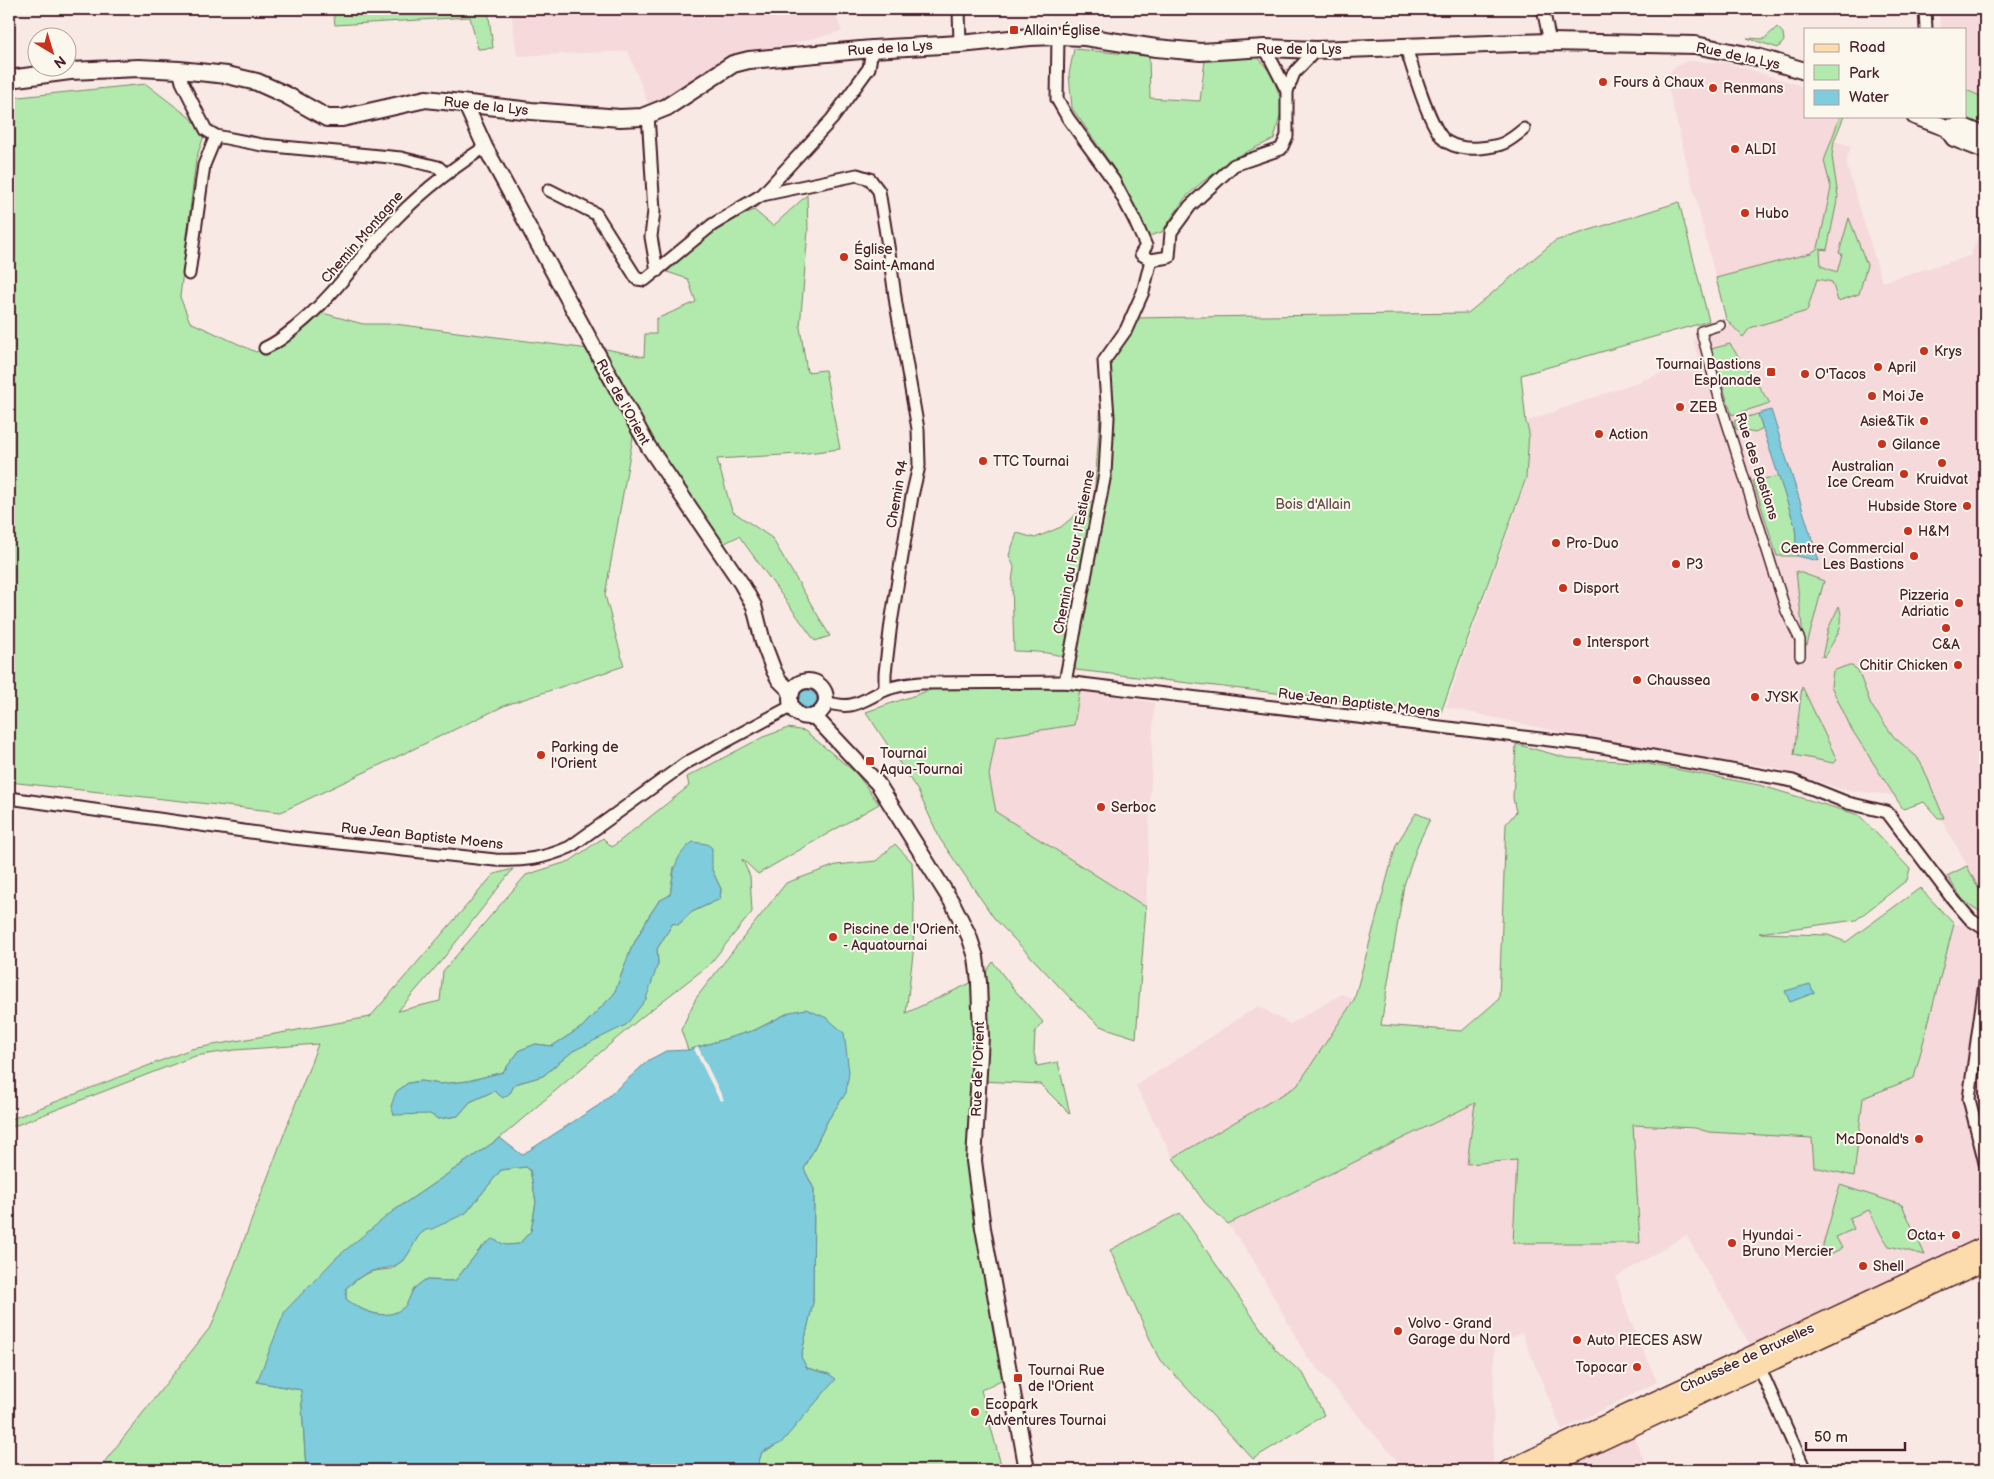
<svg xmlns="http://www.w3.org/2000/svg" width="1994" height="1479" font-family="'Balsamiq Sans',sans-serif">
<rect width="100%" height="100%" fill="#f8e9e4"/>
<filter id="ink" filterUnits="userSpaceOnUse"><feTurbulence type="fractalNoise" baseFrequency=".02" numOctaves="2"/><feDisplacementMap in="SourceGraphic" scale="10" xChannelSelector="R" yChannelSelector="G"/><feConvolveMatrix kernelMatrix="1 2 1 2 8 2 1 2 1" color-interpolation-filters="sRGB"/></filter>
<g filter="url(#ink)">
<g fill="#f5d9db">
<path d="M511,9H833L842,31L727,60L650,108L628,51L517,56Z"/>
<path d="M1939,9H1985V127L1962,116H1965V29H1941Z"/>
<path d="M1688,61L1728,63L1805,87V116H1840L1832,140L1851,146L1847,158V166L1882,282L1970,256L1985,221V916L1966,906L1943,877L1967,865L1930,799L1845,790L1772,767L1643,750L1446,707L1526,481L1528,421L1699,360L1693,340L1720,332L1730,324L1726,319L1667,83L1668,75L1674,67Z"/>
<path d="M1080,689L1154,703L1146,907L996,812L989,775L996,737L1074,725Z"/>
<path d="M1954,924L1985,925V1237L1752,1348L1686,1235L1616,1277L1627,1313L1657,1382L1562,1430L1522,1333L1494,1345L1493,1462L1475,1470H1405L1306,1355L1251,1256L1228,1224L1475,1103L1517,1160L1514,1243L1633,1125L1812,1138L1863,1097L1914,1078Z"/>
<path d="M1342,994L1354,1000L1297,1086L1173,1158L1136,1086L1258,1006L1290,1024Z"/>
<path d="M1634,1437L1648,1470H1561Z"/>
</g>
<g fill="#b2e9ac" stroke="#7e846c" fill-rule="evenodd">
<path d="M333,9H488L493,48L478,49L470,17L335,25Z"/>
<path d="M1777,27L1783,33L1784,41L1778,48L1747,38L1764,39Z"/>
<path d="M1074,49L1149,56L1150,98L1200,101L1205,60L1258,57L1272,75L1283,105L1274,139L1240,155L1201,183L1185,198L1162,232L1149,236L1115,170L1072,108L1069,74Z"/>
<path d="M1965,82L1966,90L1985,98V127L1962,116H1965Z"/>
<path d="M146,84L206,130L196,159L180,297L190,322L256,352L278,342L315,311L363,324H395L589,349L633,437L605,595L624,666L506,705L281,812L9,782V98Z"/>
<path d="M1840,116H1844L1834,141L1832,156L1838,196L1827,250L1820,249L1821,266L1837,272L1842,254L1839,253L1849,218L1867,265L1859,294L1838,301L1832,282L1817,279L1807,311L1750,328L1743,337L1726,319L1716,278L1811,253L1818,248L1831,188L1824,161Z"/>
<path d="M807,195L808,231L800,327L807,372L825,370L840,449L799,454L717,459L732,511L772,538L830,636L815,641L739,536L721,545L592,346L644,357L645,334H656V319L696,302L688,279L667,272C694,246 720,225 754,210L773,226Z"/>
<path d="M1679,202L1709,321L1521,375L1526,422L1529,432L1526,478L1441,712L1076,670L1074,662C1057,651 1033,652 1014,651L1012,582L1014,567L1009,555L1017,533L1035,538L1061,527L1094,499L1104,361L1131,318L1468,313L1555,241Z"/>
<path d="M1730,344L1770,403L1732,415L1711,349Z"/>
<path d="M1758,414L1763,429L1755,433L1736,429L1734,421Z"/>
<path d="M1779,476L1795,526L1797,556H1777L1753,481Z"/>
<path d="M1796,571L1824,581L1807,645H1804Z"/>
<path d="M1839,606C1846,628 1835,637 1825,656L1822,657L1828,629Z"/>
<path d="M1846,666H1852L1858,670L1871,705L1894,737L1917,757L1923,767L1944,818H1938L1924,802L1903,809L1852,730L1831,686L1833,671Z"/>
<path d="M1802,686L1837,760L1833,763L1794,755Z"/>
<path d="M936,688L1080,689L1074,725L996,737L989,775L996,812L1146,907L1136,1038L1100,1026L1075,1003L994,918L940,839L918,791L866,712Z"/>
<path d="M788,728L805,731L856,773L879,804L758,874L742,859L750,876L752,912L709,965L643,1016L500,1138L392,1212L257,1382L301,1390L306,1470H98L212,1325L318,1044L235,1050L195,1056L9,1128V1120L191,1049L370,1017L494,874L513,869L442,960L398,1011L440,1001L443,971L526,875L570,861L603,838L612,847L689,786L687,777L763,737ZM674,867L712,870L721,889L720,899L692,912L678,925L673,923L657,949L658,964L592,1040L573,1051L543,1076L515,1084L510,1093L494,1091L470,1102L458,1116L438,1119L396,1092L408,1083L421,1081L440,1084L468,1081L503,1072L520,1050L536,1044L552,1046L582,1027L614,994L631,949L649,916L659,901L670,895Z"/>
<path d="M1516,744L1567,758L1638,762L1759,785L1859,815L1910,869L1907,880L1856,920L1759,933L1828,935L1846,942L1920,888L1954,924L1914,1078L1863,1098L1854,1176L1814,1167L1812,1138L1709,1132L1695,1128L1633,1125L1640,1243H1513L1517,1160L1467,1164L1475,1103L1228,1224L1205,1203L1173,1158L1297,1086L1354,1000L1396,845L1416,813L1430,819L1418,844L1404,885L1381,1025L1462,1031L1499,999L1506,824L1516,812L1513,798Z"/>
<path d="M895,844L912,862L914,908L913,954L906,1013L977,980L969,1179L1003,1379L981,1390L1001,1465L997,1470H756L762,1452L771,1449L829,1374L807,1368L801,1357L813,1302L814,1189L804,1169L828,1120L846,1092L790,1012L755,1030L688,1050L681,1030L696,998L786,883L836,865L876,861Z"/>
<path d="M1967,866L1985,901V915L1963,900L1947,876Z"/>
<path d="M993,962L1012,987L1043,1022L1035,1032L1034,1053L1037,1066L1058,1062L1070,1114L1040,1084L982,1081L986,972Z"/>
<path d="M526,1167L530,1170L536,1202L531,1231L519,1244L481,1248L455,1281L425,1280C421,1283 416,1286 413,1290C410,1296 408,1304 404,1308C386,1322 361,1311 346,1299V1288L362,1276L373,1271L391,1269L405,1259L419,1235L427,1229L466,1213L501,1170Z"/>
<path d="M1840,1185L1902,1205L1925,1255L1889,1246L1881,1234L1869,1210L1849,1218L1854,1229L1836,1237L1842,1248L1825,1257L1823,1253V1245Z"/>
<path d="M1180,1213L1276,1350L1304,1375L1324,1415L1253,1459L1158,1357L1110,1250Z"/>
</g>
<g fill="#7eccdc" stroke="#698795" fill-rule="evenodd">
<path d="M1771,410L1819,561L1797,556L1795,526L1758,414Z"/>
<circle cx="807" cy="700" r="10"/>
<path d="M693,842L707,844L712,848V870L721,889L720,899L692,912L678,925L673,923L657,949L658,964L646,999L626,1025L573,1051L543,1076L515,1084L510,1093L503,1098L494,1091L470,1102L458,1116L438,1119L430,1114L394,1115L391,1106L396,1092L408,1083L421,1081L440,1084L468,1081L503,1072L520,1050L536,1044L552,1046L582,1027L614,994L631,949L649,916L659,901L670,895C674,872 673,857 693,842Z"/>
<path d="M1810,984L1814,993L1790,1002L1785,991Z"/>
<path d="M806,1009L827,1018L844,1033L849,1072L846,1093L828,1120L804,1169L814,1189L813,1303L801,1357L807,1368L829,1374L836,1379L781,1443L762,1452L756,1470H306L301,1390L257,1382L285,1311L337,1257L392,1212L500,1138L522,1155L599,1105L649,1060L666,1051L688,1050L755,1030L790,1012ZM526,1167L530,1170L536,1202L531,1231L519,1244L506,1245L492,1239L481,1248L455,1281L425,1280C421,1283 416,1286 413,1290C410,1295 408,1304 404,1307C386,1323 361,1311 346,1299V1288C354,1282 362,1274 372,1271C385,1267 393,1270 404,1259C414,1250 416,1229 432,1229L466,1213L501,1170Z"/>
</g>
<path fill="#f8e9e4" d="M698,1047L724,1100L720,1101L694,1049Z"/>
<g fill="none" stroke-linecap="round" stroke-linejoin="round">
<g stroke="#4a1f2b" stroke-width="12">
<path id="pedestrian" d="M1720,325L1701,331L1720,401L1786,611L1800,640V656"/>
</g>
<g stroke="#4a1f2b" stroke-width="15">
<g id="minor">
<path d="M959,9L960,44"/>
<path d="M1543,9L1550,42"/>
<path d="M1925,9L1926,29"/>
<path d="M1058,36L1057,99L1068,118L1114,181L1134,219L1146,246L1141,254L1151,260"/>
<path d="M1265,48L1287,91"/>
<path d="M1406,48C1413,68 1430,131 1447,142C1457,148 1468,149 1480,148C1502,146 1507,143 1524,129"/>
<path d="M179,70L182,82L206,130L216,136L262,145L401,158L438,167L445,173"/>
<path d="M648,114L654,211L651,237L657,271"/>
<path d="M549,190L596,214L637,279L645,280L712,225L762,195L832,119L869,68L872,49"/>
<path d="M762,195L857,175L870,179L879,191L889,252L896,304L918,429L919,466L912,496L891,623L885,673V690"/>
<path d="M189,274L204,165L216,136"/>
<path d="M265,348C277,343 285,336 296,327C332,298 355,263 386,229C415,197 448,171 485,147"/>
<path d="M1065,682L1105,474L1108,417L1104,361L1126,330L1143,292L1151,260L1169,257L1171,232L1190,206L1234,165L1281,149L1287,136V91L1294,73L1316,50"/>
<path d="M826,702C853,711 861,701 885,690C897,685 909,684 921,683L1065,682L1591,745L1793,781L1848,803L1887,812L1951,897L1971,920L1985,929"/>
<path d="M9,798L293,838L495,860C524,861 543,859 570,847L686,763L792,706"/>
<path d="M1985,983L1969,1099L1985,1163"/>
<path d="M1757,1362L1805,1470"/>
</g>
</g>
<g stroke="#4a1f2b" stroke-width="18">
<g id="tertiary">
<path d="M465,103L485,147L648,446L741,583L754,606L763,642L774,671L779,680L792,693"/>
<circle cx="808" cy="699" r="18"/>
<path d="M814,716L878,784L953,904L969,936L976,957L979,982L981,1036L974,1161L983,1228L1027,1470"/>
</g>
</g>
<g stroke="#4a1f2b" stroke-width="20">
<g id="secondary">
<path d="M9,79L70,71L139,68L179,70L227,75L257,82L286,95L327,118H342L426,99L531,111L620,118L642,117L667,107L733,64L749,60L872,49L960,44L1030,37L1058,36L1085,37L1156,48L1201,52L1265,48L1316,50L1550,42L1695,45L1757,57L1805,71"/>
<path d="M1915,116L1947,128L1961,126L1985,136"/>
<path d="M1947,128L1954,138L1985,150"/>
</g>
</g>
<g stroke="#4a1f2b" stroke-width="21">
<g id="primary">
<path d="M1508,1470L1985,1246"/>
<path d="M1539,1470L1985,1261"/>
</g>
</g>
<use href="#pedestrian" stroke="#fbf7ec" stroke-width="9"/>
<use href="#minor" stroke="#fbf7ec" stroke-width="11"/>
<use href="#tertiary" stroke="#fbf7ec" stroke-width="14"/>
<use href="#secondary" stroke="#fbf7ec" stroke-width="16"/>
<use href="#primary" stroke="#fcdcac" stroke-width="18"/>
</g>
</g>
<g fill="#c8321e" stroke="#fbf7ec" stroke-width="2">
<rect x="1009" y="25" width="10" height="10" rx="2.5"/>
<circle cx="1603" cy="82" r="5"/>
<circle cx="1713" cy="88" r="5"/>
<circle cx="1735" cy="149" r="5"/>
<circle cx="1745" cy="213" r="5"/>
<circle cx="844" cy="257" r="5"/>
<circle cx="1924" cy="351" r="5"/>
<circle cx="1878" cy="367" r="5"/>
<rect x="1766" y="367" width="10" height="10" rx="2.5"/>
<circle cx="1805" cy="374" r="5"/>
<circle cx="1872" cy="396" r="5"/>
<circle cx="1680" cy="407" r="5"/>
<circle cx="1924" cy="421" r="5"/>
<circle cx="1599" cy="434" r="5"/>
<circle cx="1882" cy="444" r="5"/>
<circle cx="983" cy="461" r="5"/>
<circle cx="1942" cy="463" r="5"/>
<circle cx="1904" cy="474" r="5"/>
<circle cx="1967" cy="506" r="5"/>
<circle cx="1908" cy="531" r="5"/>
<circle cx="1556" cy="543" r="5"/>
<circle cx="1914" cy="556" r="5"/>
<circle cx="1676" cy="564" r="5"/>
<circle cx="1563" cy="588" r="5"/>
<circle cx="1959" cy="603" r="5"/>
<circle cx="1946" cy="628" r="5"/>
<circle cx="1577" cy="642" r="5"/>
<circle cx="1958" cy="665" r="5"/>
<circle cx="1637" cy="680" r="5"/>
<circle cx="1755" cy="697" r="5"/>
<circle cx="541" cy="755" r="5"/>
<rect x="865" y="756" width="10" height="10" rx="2.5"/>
<circle cx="1101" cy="807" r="5"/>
<circle cx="833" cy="937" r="5"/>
<circle cx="1919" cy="1139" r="5"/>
<circle cx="1956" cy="1235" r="5"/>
<circle cx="1732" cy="1243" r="5"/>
<circle cx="1863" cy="1266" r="5"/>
<circle cx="1398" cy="1331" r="5"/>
<circle cx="1577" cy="1340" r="5"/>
<circle cx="1637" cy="1367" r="5"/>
<rect x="1013" y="1373" width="10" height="10" rx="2.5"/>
<circle cx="975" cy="1412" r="5"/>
</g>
<g text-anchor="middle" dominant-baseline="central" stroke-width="4" stroke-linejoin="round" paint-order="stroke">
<g font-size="14" fill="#4a1f2b" stroke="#fbf7ec" text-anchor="start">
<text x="1024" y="30">Allain Église</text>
<text x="1613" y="82">Fours à Chaux</text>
<text x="1723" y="88">Renmans</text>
<text x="1745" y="149">ALDI</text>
<text x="1755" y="213">Hubo</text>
<text x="854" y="249">Église<tspan x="854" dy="16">Saint-Amand</tspan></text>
<text x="1934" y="351">Krys</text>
<text x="1761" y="364" text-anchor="end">Tournai Bastions<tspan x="1761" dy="16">Esplanade</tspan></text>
<text x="1888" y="367">April</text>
<text x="1815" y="374">O'Tacos</text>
<text x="1882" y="396">Moi Je</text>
<text x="1690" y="407">ZEB</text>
<text x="1914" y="421" text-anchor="end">Asie&amp;Tik</text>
<text x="1609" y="434">Action</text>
<text x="1892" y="444">Gilance</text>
<text x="993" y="461">TTC Tournai</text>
<text x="1894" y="466" text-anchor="end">Australian<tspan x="1894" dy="16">Ice Cream</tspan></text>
<text x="1942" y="479" text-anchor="middle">Kruidvat</text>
<text x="1957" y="506" text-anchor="end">Hubside Store</text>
<text x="1918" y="531">H&amp;M</text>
<text x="1566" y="543">Pro-Duo</text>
<text x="1904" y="548" text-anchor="end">Centre Commercial<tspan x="1904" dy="16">Les Bastions</tspan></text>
<text x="1686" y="564">P3</text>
<text x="1573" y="588">Disport</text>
<text x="1949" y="595" text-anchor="end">Pizzeria<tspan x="1949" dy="16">Adriatic</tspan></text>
<text x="1587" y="642">Intersport</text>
<text x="1946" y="644" text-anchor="middle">C&amp;A</text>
<text x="1948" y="665" text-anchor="end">Chitir Chicken</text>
<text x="1647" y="680">Chaussea</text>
<text x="1765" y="697">JYSK</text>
<text x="551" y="747">Parking de<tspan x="551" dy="16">l'Orient</tspan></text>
<text x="880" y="753">Tournai<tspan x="880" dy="16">Aqua-Tournai</tspan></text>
<text x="1111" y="807">Serboc</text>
<text x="843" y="929">Piscine de l'Orient<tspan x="843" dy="16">- Aquatournai</tspan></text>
<text x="1909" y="1139" text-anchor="end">McDonald's</text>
<text x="1742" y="1235">Hyundai -<tspan x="1742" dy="16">Bruno Mercier</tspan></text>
<text x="1946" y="1235" text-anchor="end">Octa+</text>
<text x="1873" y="1266">Shell</text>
<text x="1408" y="1323">Volvo - Grand<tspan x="1408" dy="16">Garage du Nord</tspan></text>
<text x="1587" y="1340">Auto PIECES ASW</text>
<text x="1627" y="1367" text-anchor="end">Topocar</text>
<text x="1028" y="1370">Tournai Rue<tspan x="1028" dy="16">de l'Orient</tspan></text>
<text x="985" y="1404">Ecopark<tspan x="985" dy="16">Adventures Tournai</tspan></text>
</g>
<g font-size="14" fill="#4a1f2b" stroke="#fbf7ec">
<text transform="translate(890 48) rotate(-4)">Rue de la Lys</text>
<text x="1299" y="49">Rue de la Lys</text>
<text transform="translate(1738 56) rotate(12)">Rue de la Lys</text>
<text transform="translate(486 106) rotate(6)">Rue de la Lys</text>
<text transform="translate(362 237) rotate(-49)">Chemin Montagne</text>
<text transform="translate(623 402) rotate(61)">Rue de l'Orient</text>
<text transform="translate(1757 466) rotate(72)">Rue des Bastions</text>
<text transform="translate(897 494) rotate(-80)">Chemin 94</text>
<text transform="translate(1074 552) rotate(-79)">Chemin du Four l'Estienne</text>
<text transform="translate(1359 703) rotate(7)">Rue Jean Baptiste Moens</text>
<text transform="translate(422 836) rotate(6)">Rue Jean Baptiste Moens</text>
<text transform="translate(978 1069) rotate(-88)">Rue de l'Orient</text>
<text transform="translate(1747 1358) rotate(-25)">Chaussée de Bruxelles</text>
</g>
<g font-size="14" fill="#64524b" stroke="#fbf7ec">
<text x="1313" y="504">Bois d'Allain</text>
</g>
</g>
<rect width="1994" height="1479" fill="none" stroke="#fbf7ec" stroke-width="30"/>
<rect x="15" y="15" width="1964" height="1449" fill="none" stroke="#4a1f2b" stroke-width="2" filter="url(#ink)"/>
<rect x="1804" y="28" width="162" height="90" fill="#fbf7ec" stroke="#b4a19f"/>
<rect x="1814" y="44" width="25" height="8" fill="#fcdcac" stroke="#b4a19f"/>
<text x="1849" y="52" font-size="15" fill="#4a1f2b">Road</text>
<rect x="1814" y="65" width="25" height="15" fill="#b2e9ac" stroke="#b4a19f"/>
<text x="1849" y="78" font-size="15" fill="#4a1f2b">Park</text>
<rect x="1814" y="90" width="25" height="15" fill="#7eccdc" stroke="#b4a19f"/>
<text x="1849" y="102" font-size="15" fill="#4a1f2b">Water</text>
<g transform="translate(52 52) rotate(142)"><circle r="24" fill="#fbf7ec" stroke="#b4a19f"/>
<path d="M0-4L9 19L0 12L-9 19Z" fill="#c8321e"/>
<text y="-8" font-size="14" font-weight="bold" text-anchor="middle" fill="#4a1f2b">N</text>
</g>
<path d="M1806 1442v8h99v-8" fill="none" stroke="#4a1f2b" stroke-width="2.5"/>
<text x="1814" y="1442" font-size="15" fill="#4a1f2b" stroke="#fbf7ec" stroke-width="4" paint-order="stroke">50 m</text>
</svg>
